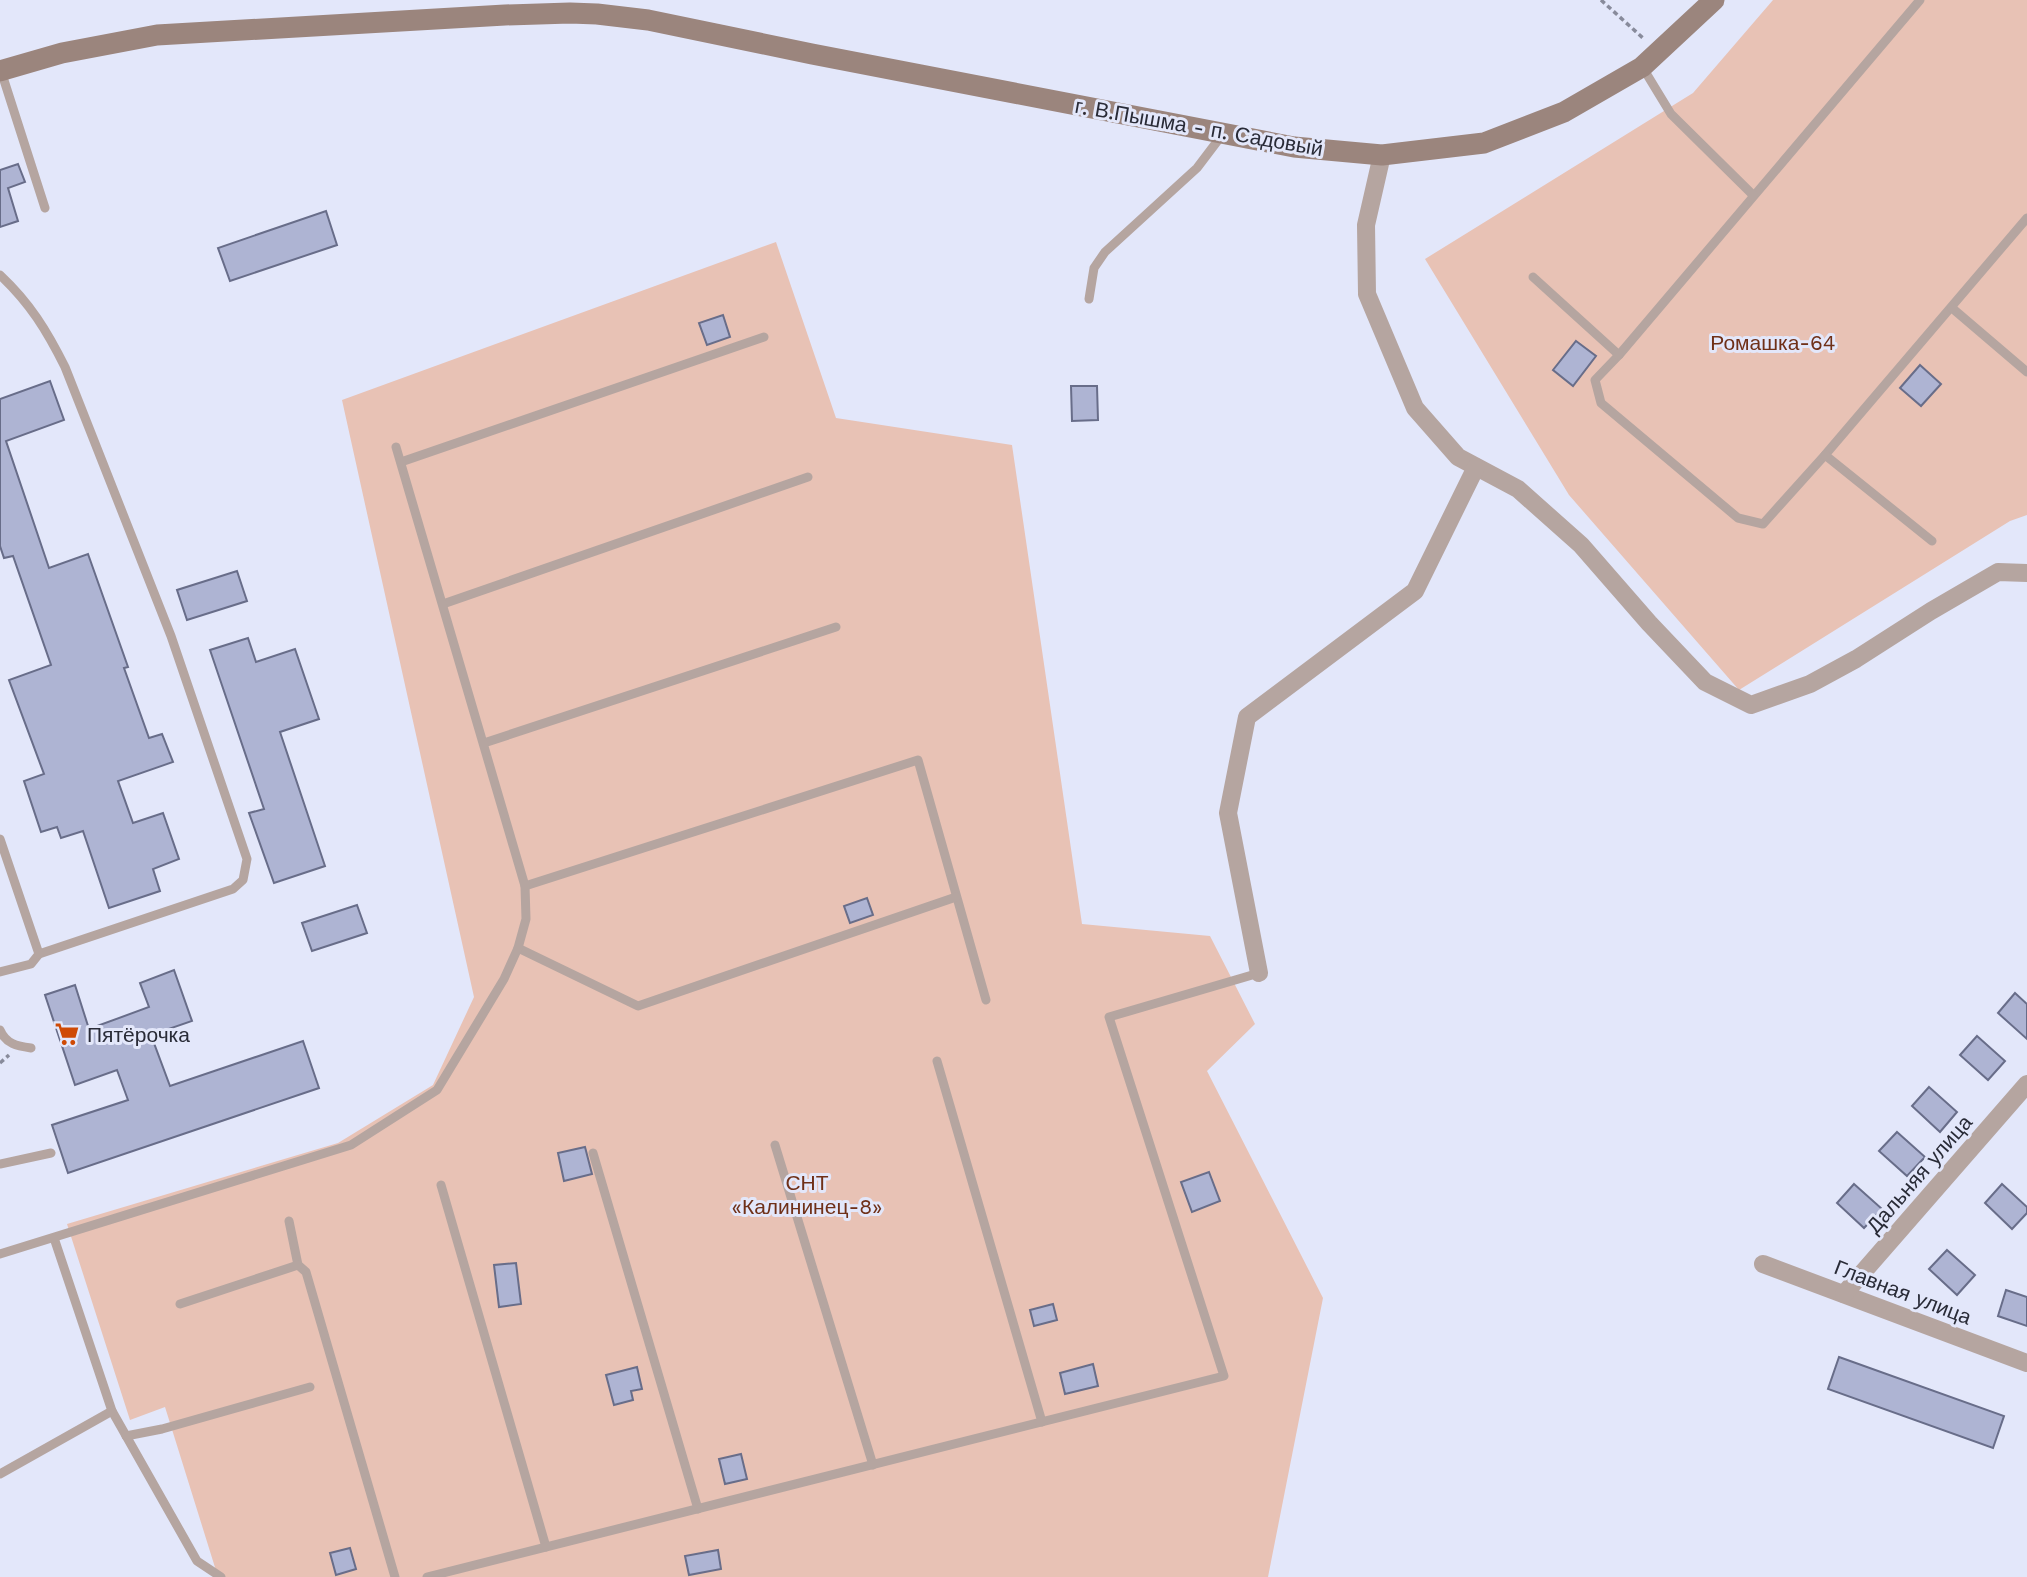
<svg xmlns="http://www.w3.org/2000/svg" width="2027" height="1577" font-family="'Work Sans',sans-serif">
<rect width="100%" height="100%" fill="#e3e7fa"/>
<g fill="#e8c2b5">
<path d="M1773,0H2027V515L2010,521L1739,690L1569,495L1425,259L1693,93Z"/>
<path d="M776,242L836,418L1012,445L1082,924L1210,936L1255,1024L1207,1071L1323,1298L1268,1577H218L165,1407L130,1420L67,1224L338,1143L433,1085L474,997L342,400Z"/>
</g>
<g fill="#aeb4d3" stroke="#686d89" stroke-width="2">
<path d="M18,164L25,182L8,188L18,221L0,227V170Z"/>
<path d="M326,211L337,245L230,281L218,248Z"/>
<path d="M723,315L730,337L707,345L699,323Z"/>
<path d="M1576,341L1596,356L1573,386L1553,370Z"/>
<path d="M1920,365L1941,384L1921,406L1900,388Z"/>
<path d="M50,381L64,420L6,441L49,568L88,554L128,667L124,668L149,738L162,734L173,762L118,781L133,823L163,813L179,859L153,869L160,891L109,908L83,831L61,838L57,827L41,832L24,781L44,774L9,680L51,665L13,556L4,558L0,546V399Z"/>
<path d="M1071,386H1097L1098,420L1072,421Z"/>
<path d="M237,571L247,601L187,620L177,590Z"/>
<path d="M248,638L256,662L295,649L319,719L280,732L325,866L274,883L249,813L264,809L210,650Z"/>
<path d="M867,898L873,915L850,923L844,906Z"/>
<path d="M357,905L367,933L312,951L302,923Z"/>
<path d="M174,970L192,1021L151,1035L170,1086L303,1041L319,1088L68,1173L52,1125L128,1100L117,1070L75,1085L45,995L75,985L89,1029L149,1007L140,983Z"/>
<path d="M2015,993L2027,1004V1039L1998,1013Z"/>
<path d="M1977,1036L2005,1061L1988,1080L1960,1055Z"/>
<path d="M1929,1087L1957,1112L1940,1132L1912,1106Z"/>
<path d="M1897,1132L1925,1157L1907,1176L1879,1151Z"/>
<path d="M585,1147L592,1174L564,1181L558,1153Z"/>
<path d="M1209,1172L1220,1201L1192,1212L1181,1182Z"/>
<path d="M1854,1184L1882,1209L1864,1228L1837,1203Z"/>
<path d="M2002,1184L2027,1207V1213L2012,1229L1985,1203Z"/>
<path d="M1947,1250L1975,1275L1957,1295L1929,1269Z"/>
<path d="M516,1263L521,1304L499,1307L494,1265Z"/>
<path d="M2006,1290L2027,1297V1326L1998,1316Z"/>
<path d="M1053,1304L1057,1320L1034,1326L1030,1310Z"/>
<path d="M1839,1357L2004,1416L1993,1448L1828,1389Z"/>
<path d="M1093,1364L1098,1386L1065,1394L1060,1373Z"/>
<path d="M637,1367L642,1389L631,1391L633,1400L614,1405L606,1375Z"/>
<path d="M741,1454L747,1479L725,1484L719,1459Z"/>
<path d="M350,1548L356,1569L336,1575L330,1553Z"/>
<path d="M718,1550L721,1569L689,1575L685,1556Z"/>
</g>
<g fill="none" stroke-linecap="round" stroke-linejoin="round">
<g stroke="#888b9b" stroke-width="3.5" stroke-dasharray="5 3.5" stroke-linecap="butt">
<path d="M1601,0L1644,39"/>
<path d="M0,1063L9,1055"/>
</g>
<g stroke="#b5a5a0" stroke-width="9">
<path d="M1920,0L1619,355L1595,380L1601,403L1738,518L1763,524L1825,455L2027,218"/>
<path d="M1643,68L1671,114L1753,195"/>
<path d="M1,71L45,208"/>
<path d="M0,275C30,303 47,331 65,367L171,636L247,859L243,880L233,889L39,954L31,964L0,972"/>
<path d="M1533,277L1619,355"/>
<path d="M1089,299L1094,268L1105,252L1197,168L1222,135"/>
<path d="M1952,308L2027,372"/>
<path d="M1825,455L1932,541"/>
<path d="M401,462L764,337"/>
<path d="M443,604L808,477"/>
<path d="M484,743L836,627"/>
<path d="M0,839L39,954"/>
<path d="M525,886L918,760L986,1000"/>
<path d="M518,948L638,1006L956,897"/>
<path d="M0,1030C6,1044 17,1046 31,1048"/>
<path d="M937,1061L1042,1422"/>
<path d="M775,1145L873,1465"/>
<path d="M593,1153L698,1509"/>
<path d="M0,1164L51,1153"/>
<path d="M441,1185L546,1547"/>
<path d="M289,1221L298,1265L306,1272L395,1577"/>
<path d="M54,1238L112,1411L197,1561L221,1577"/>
<path d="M0,1254L351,1145L437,1090L504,979L518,948L526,919L525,886L396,447"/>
<path d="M180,1304L298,1265"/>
<path d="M126,1436L162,1429L310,1387"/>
<path d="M0,1474L112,1411"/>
<path d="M427,1577L1224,1376L1109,1017L1259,973"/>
</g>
<g stroke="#b5a5a0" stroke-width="18">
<path d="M1382,155L1366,225L1367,294L1415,408L1458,457L1518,489L1581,545L1649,623L1705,682L1751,705L1810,684L1856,659L1931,611L1998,572L2027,573"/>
<path d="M1259,973L1228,813L1247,717L1415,591L1476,467"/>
<path d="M1763,1264L2027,1363"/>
<path d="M1844,1294L2027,1084"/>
</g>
<path stroke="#9b857d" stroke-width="21" d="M0,71L62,53L157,35L505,15L570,13L597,14L648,20L812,54L1294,147L1382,155L1484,143L1564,112L1642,67L1714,0"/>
</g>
<defs>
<g id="supermarket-bare" transform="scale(1.89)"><path d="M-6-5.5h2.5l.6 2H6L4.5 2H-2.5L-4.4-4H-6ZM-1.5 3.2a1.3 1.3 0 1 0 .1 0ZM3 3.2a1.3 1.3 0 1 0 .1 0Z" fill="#cf4a05" stroke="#e3e7fa" stroke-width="2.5" paint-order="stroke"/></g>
</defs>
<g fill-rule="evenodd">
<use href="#supermarket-bare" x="67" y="1034"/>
</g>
<g text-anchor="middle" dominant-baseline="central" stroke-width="6" stroke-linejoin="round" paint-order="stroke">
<g font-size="21" fill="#292b37" stroke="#e3e7fa">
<text transform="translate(1199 127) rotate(10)">г. В.Пышма - п. Садовый</text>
<text transform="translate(1919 1174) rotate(-49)">Дальняя улица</text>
<text transform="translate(1903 1292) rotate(21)">Главная улица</text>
</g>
<g font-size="21" fill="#6f3018" stroke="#e3e7fa">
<text x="1773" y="342">Ромашка-64</text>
<text x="807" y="1182">СНТ<tspan x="807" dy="24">«Калининец-8»</tspan></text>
</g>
<g font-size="21" fill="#292b37" stroke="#e3e7fa" text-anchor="start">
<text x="87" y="1034">Пятёрочка</text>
</g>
</g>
</svg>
